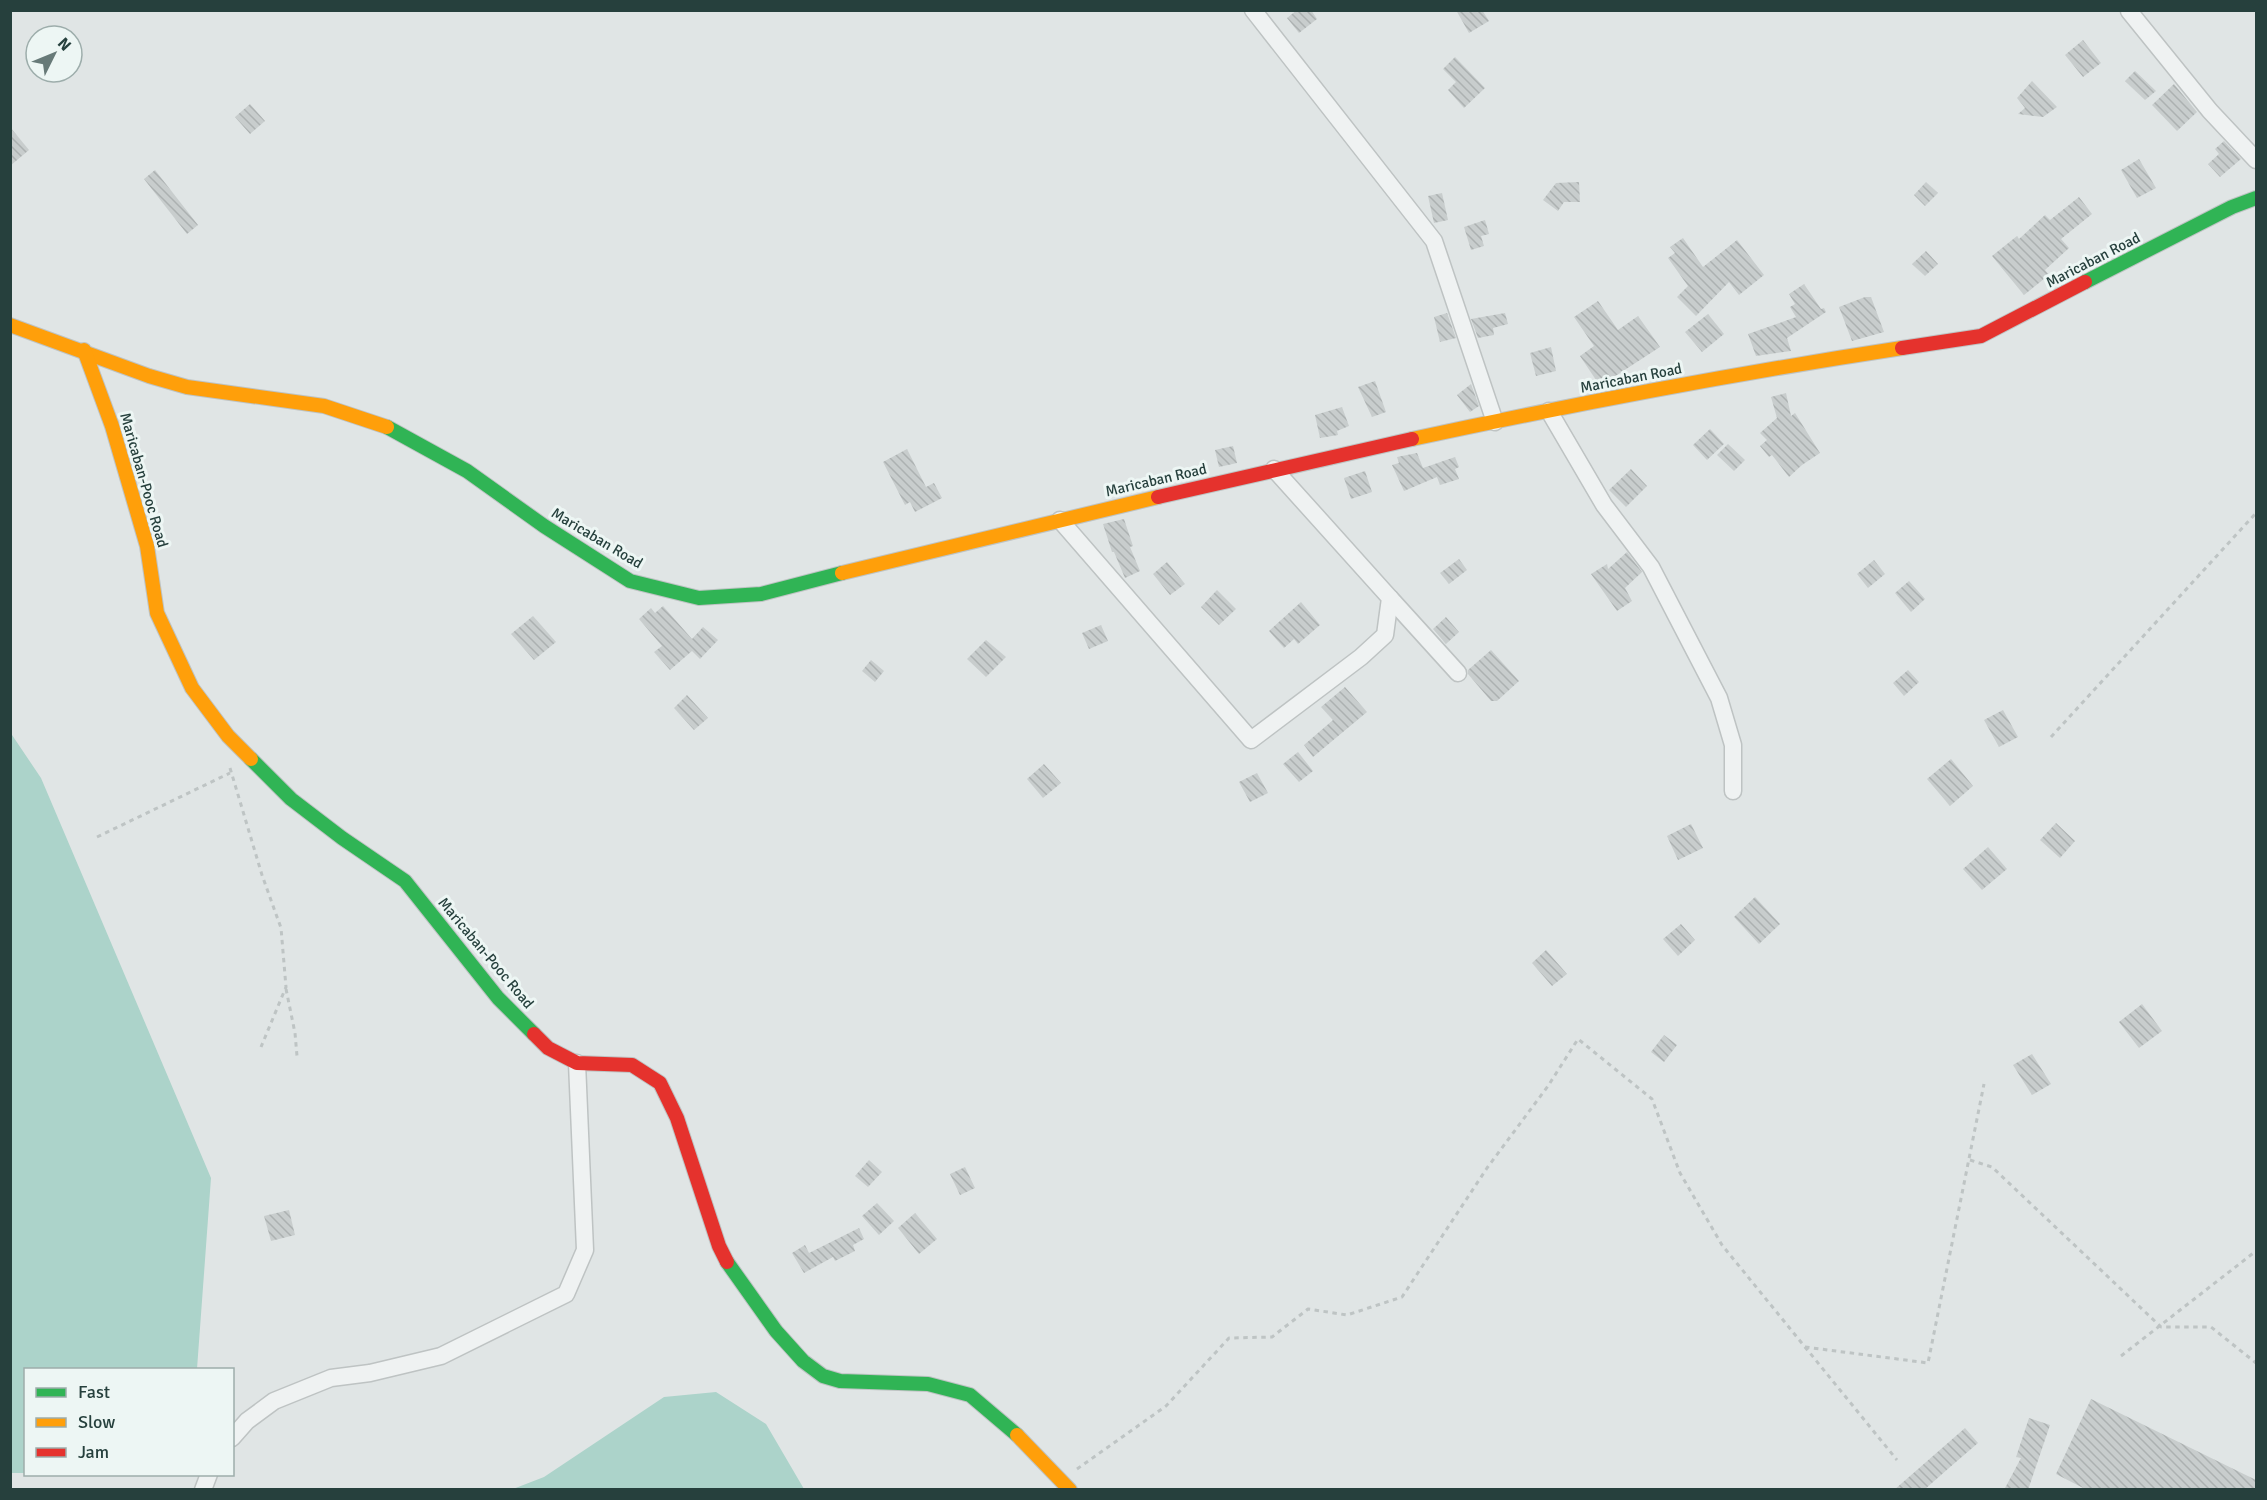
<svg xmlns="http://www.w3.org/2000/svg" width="2267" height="1500" font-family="Signika,sans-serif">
<defs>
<pattern id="building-back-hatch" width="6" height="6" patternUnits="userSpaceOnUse" patternTransform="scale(1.5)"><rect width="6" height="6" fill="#c8cdcd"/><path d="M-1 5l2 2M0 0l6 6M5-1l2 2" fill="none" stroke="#acb1b1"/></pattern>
</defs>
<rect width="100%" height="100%" fill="#e0e5e5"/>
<g fill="#acd3ca">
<path d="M10,732L41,778L211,1178L197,1369L26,1370L25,1473H10Z"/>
<path d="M716,1392L766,1424L804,1489H513L544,1477L664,1397Z"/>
</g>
<g fill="url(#building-back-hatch)">
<path d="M1297,10H1311L1317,19L1299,33L1287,18Z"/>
<path d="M1456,10H1482L1489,21L1469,33Z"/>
<path d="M2083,40L2101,63L2083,77L2065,55Z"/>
<path d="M1455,57L1485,88L1464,108L1448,90L1456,82L1443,69Z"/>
<path d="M2135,71L2156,91L2145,100L2125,81Z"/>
<path d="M2032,81L2057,107L2043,117L2018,114L2025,108L2017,98Z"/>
<path d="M2174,84L2197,112L2177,131L2152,105Z"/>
<path d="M250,104L265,121L250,134L235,117Z"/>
<path d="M10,127L29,150L10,166Z"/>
<path d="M2224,141L2241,159L2220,177L2208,164L2219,154L2215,149Z"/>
<path d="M2139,159L2156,188L2137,198L2121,170Z"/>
<path d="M155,170L198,225L187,234L144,179Z"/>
<path d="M1579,182L1580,202H1564L1558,211L1543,200L1556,183Z"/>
<path d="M1926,182L1938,193L1925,206L1914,195Z"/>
<path d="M1442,193L1448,220L1434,223L1428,196Z"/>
<path d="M2079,197L2092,214L2061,239L2069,248L2045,270L2049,275L2024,295L1992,256L2017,236L2019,239L2045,215L2050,220Z"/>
<path d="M1485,220L1489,234L1481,236L1484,246L1471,250L1464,227Z"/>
<path d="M1683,238L1703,267L1737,240L1764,275L1739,295L1729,282L1696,316L1677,297L1688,286L1668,258L1675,253L1670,247Z"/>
<path d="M1926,251L1938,264L1925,276L1912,264Z"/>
<path d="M1804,284L1821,309L1824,308L1826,312L1787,338L1791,351L1756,356L1748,334L1796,317L1790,307L1795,304L1789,294Z"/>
<path d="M1865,297H1871L1884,332L1852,341L1839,307Z"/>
<path d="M1598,301L1618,330L1638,316L1660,347L1600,386L1580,356L1594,346L1574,317Z"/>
<path d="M1447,313L1456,338L1440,342L1434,317Z"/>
<path d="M1505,313L1508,324L1493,328L1494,335L1478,338L1471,319Z"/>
<path d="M1708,314L1724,334L1702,352L1685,332Z"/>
<path d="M1551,347L1556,371L1536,376L1530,353Z"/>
<path d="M1375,381L1386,412L1372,417L1358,387Z"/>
<path d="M1471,384L1479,406L1470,412L1457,395Z"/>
<path d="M1786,393L1791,416L1795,413L1820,453L1802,465L1789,477L1772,455L1769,457L1760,446L1767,440L1760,433L1777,418L1771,397Z"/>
<path d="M1342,407L1349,426L1337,431L1338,435L1320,438L1315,415Z"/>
<path d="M1710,429L1724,444L1707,460L1693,445Z"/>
<path d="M1728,444L1745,460L1734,471L1717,455Z"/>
<path d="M1233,446L1237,463L1219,467L1215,450Z"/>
<path d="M907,449L926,487L934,483L942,498L915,512L910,502L905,505L883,462Z"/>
<path d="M1417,453L1423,468L1455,457L1459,467L1455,469L1459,479L1440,485L1437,477L1404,491L1392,465L1399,463L1397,457Z"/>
<path d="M1631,469L1647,486L1626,507L1609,490Z"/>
<path d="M1365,471L1372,492L1351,499L1344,478Z"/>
<path d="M1124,519L1133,546L1130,547L1140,571L1125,578L1114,552H1112L1103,524Z"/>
<path d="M1627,552L1642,572L1625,588L1632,601L1617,611L1591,574L1607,564L1608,569Z"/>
<path d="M1459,559L1467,570L1449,584L1440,573Z"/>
<path d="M1874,560L1885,574L1868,588L1857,574Z"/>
<path d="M1167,562L1185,584L1170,595L1153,574Z"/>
<path d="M1909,581L1925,599L1911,612L1895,593Z"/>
<path d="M1217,590L1236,609L1219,625L1201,607Z"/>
<path d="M1301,602L1320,625L1298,644L1294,639L1284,648L1269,631Z"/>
<path d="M663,606L692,639L703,627L718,640L700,659L692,651L670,670L654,652L662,646L639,619L651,608L655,613Z"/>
<path d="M533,616L556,642L534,660L511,634Z"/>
<path d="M1446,617L1459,632L1446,644L1433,629Z"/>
<path d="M1101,625L1108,641L1089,649L1082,633Z"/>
<path d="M986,640L1006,657L986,677L967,659Z"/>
<path d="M1491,650L1519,681L1497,701H1491L1468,674V670Z"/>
<path d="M871,660L884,671L875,682L862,671Z"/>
<path d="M1908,670L1919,682L1904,696L1893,683Z"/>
<path d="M1345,687L1367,712L1313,757L1304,745L1333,720L1321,707Z"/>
<path d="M687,695L708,718L694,730L674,708Z"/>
<path d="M2003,710L2018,737L1999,747L1984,720Z"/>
<path d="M1298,752L1313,771L1299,782L1283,764Z"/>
<path d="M1951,759L1973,786L1950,806L1927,779Z"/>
<path d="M1044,764L1061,783L1043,798L1027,779Z"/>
<path d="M1257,773L1268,793L1250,802L1239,782Z"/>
<path d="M2056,823L2075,841L2060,858L2040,840Z"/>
<path d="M1691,824L1703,848L1678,860L1667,836Z"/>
<path d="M1988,847L2007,869L1982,890L1963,869Z"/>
<path d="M1755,897L1780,924L1759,944L1734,917Z"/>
<path d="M1681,924L1695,940L1678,956L1663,939Z"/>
<path d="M1546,950L1567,974L1552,986L1532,963Z"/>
<path d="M2142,1004L2162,1031L2139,1048L2119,1022Z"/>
<path d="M1664,1035L1677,1045L1664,1062L1651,1052Z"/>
<path d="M2032,1054L2051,1084L2032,1095L2013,1065Z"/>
<path d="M869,1160L882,1172L868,1187L855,1176Z"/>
<path d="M965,1167L975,1188L960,1195L950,1174Z"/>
<path d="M877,1203L894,1221L879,1235L862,1216Z"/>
<path d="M289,1210L295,1235L271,1241L264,1216Z"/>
<path d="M915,1213L937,1239L919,1254L898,1228Z"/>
<path d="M859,1228L864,1239L853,1245L855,1251L835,1261L833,1257L804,1273L792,1253L805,1245L809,1253Z"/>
<path d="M2091,1399L2256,1480V1490H2087L2056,1474Z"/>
<path d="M2029,1418L2050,1425L2028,1490H2004L2021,1458L2016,1457Z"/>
<path d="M1965,1428L1978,1443L1949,1468L1924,1490H1894Z"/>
</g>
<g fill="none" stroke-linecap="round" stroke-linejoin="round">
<g stroke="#bec3c3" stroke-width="19">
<g id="street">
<path d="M1253,10L1434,241L1495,422"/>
<path d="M2129,11L2210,111L2256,160"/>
<path d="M1549,411L1604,505L1651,567L1719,698L1733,745V791"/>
<path d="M1060,520L1251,740L1361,657L1385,635L1390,598L1274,469"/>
<path d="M1390,598L1458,673"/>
<path d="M232,1438L247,1421L274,1401L331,1378L370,1373L441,1356L566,1294L585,1250L577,1063"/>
<path d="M203,1490L209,1474"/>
</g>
</g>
<g stroke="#bec3c3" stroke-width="16">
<g id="fast">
<path d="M2085,282L2232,207L2256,198"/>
<path d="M387,427L467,471L544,526L630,581L699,598L761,594L842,573"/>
<path d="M251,759L291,799L342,838L405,881L498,998L534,1034"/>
<path d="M727,1262L776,1331L803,1361L823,1376L840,1381L928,1384L970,1395L1017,1435"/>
</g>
</g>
<g stroke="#bec3c3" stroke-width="16">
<g id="slow">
<path d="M10,325L149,376L187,387L324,406L387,427"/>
<path d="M84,350L112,426L147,546L157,613L192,688L228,736L251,759"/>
<path d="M1412,439C1574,404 1738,373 1902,348"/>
<path d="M842,573L1158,497"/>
<path d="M1017,1435L1070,1490"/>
</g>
</g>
<g stroke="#bec3c3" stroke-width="16">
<g id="jam">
<path d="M1902,348L1981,336L2085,282"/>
<path d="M1158,497L1412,439"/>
<path d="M534,1034L548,1048L577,1063L632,1065L660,1083L677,1118L719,1246L727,1262"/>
</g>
</g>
<g stroke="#bec4c4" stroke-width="3" stroke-dasharray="4.5 4.5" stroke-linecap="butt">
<path d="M2051,737L2256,513"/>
<path d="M230,768L262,875L281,928L286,987L261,1047"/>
<path d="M97,837L230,773"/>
<path d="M286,989L295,1033L297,1056"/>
<path d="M1970,1160L1992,1167L2161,1327H2211L2256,1363"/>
<path d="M1805,1347L1928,1363L1984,1084"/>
<path d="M2121,1356L2256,1251"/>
<path d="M1077,1469L1166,1406L1229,1338L1272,1337L1308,1309L1347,1315L1402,1297L1487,1168L1548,1086L1578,1039L1652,1099L1680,1173L1722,1245L1897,1460"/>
</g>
<use href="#street" stroke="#eff2f2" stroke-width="16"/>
<use href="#fast" stroke="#30b455" stroke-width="14"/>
<use href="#slow" stroke="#ff9f0a" stroke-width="14"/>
<use href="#jam" stroke="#e5322d" stroke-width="14"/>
</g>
<g text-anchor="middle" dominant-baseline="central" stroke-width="6" stroke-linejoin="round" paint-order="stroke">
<g font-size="15" fill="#26403d" stroke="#edf6f4">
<text transform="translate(2093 260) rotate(-27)">Maricaban Road</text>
<text transform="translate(1631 378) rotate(-11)">Maricaban Road</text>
<text transform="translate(144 480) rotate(74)">Maricaban-Pooc Road</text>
<text transform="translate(1156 480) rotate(-13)">Maricaban Road</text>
<text transform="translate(597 538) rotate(31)">Maricaban Road</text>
<text transform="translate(486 953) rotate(50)">Maricaban-Pooc Road</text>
</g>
</g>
<rect width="2267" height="1500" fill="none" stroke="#26403d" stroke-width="24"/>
<rect x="24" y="1368" width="210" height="108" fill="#edf6f4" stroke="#9dadab" stroke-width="1.5"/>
<rect x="36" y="1388" width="30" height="9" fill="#30b455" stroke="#9dadab" stroke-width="1.5"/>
<text x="78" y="1398" font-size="18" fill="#26403d">Fast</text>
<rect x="36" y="1418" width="30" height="9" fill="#ff9f0a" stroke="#9dadab" stroke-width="1.5"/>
<text x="78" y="1428" font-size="18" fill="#26403d">Slow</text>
<rect x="36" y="1448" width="30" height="9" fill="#e5322d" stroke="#9dadab" stroke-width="1.5"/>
<text x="78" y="1458" font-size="18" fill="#26403d">Jam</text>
<g transform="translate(54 54) rotate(47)"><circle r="28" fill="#edf6f4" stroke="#9dadab" stroke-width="1.5"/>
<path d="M0-4.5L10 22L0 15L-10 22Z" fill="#677a78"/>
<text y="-9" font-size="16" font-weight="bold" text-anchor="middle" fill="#26403d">N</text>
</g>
</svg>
